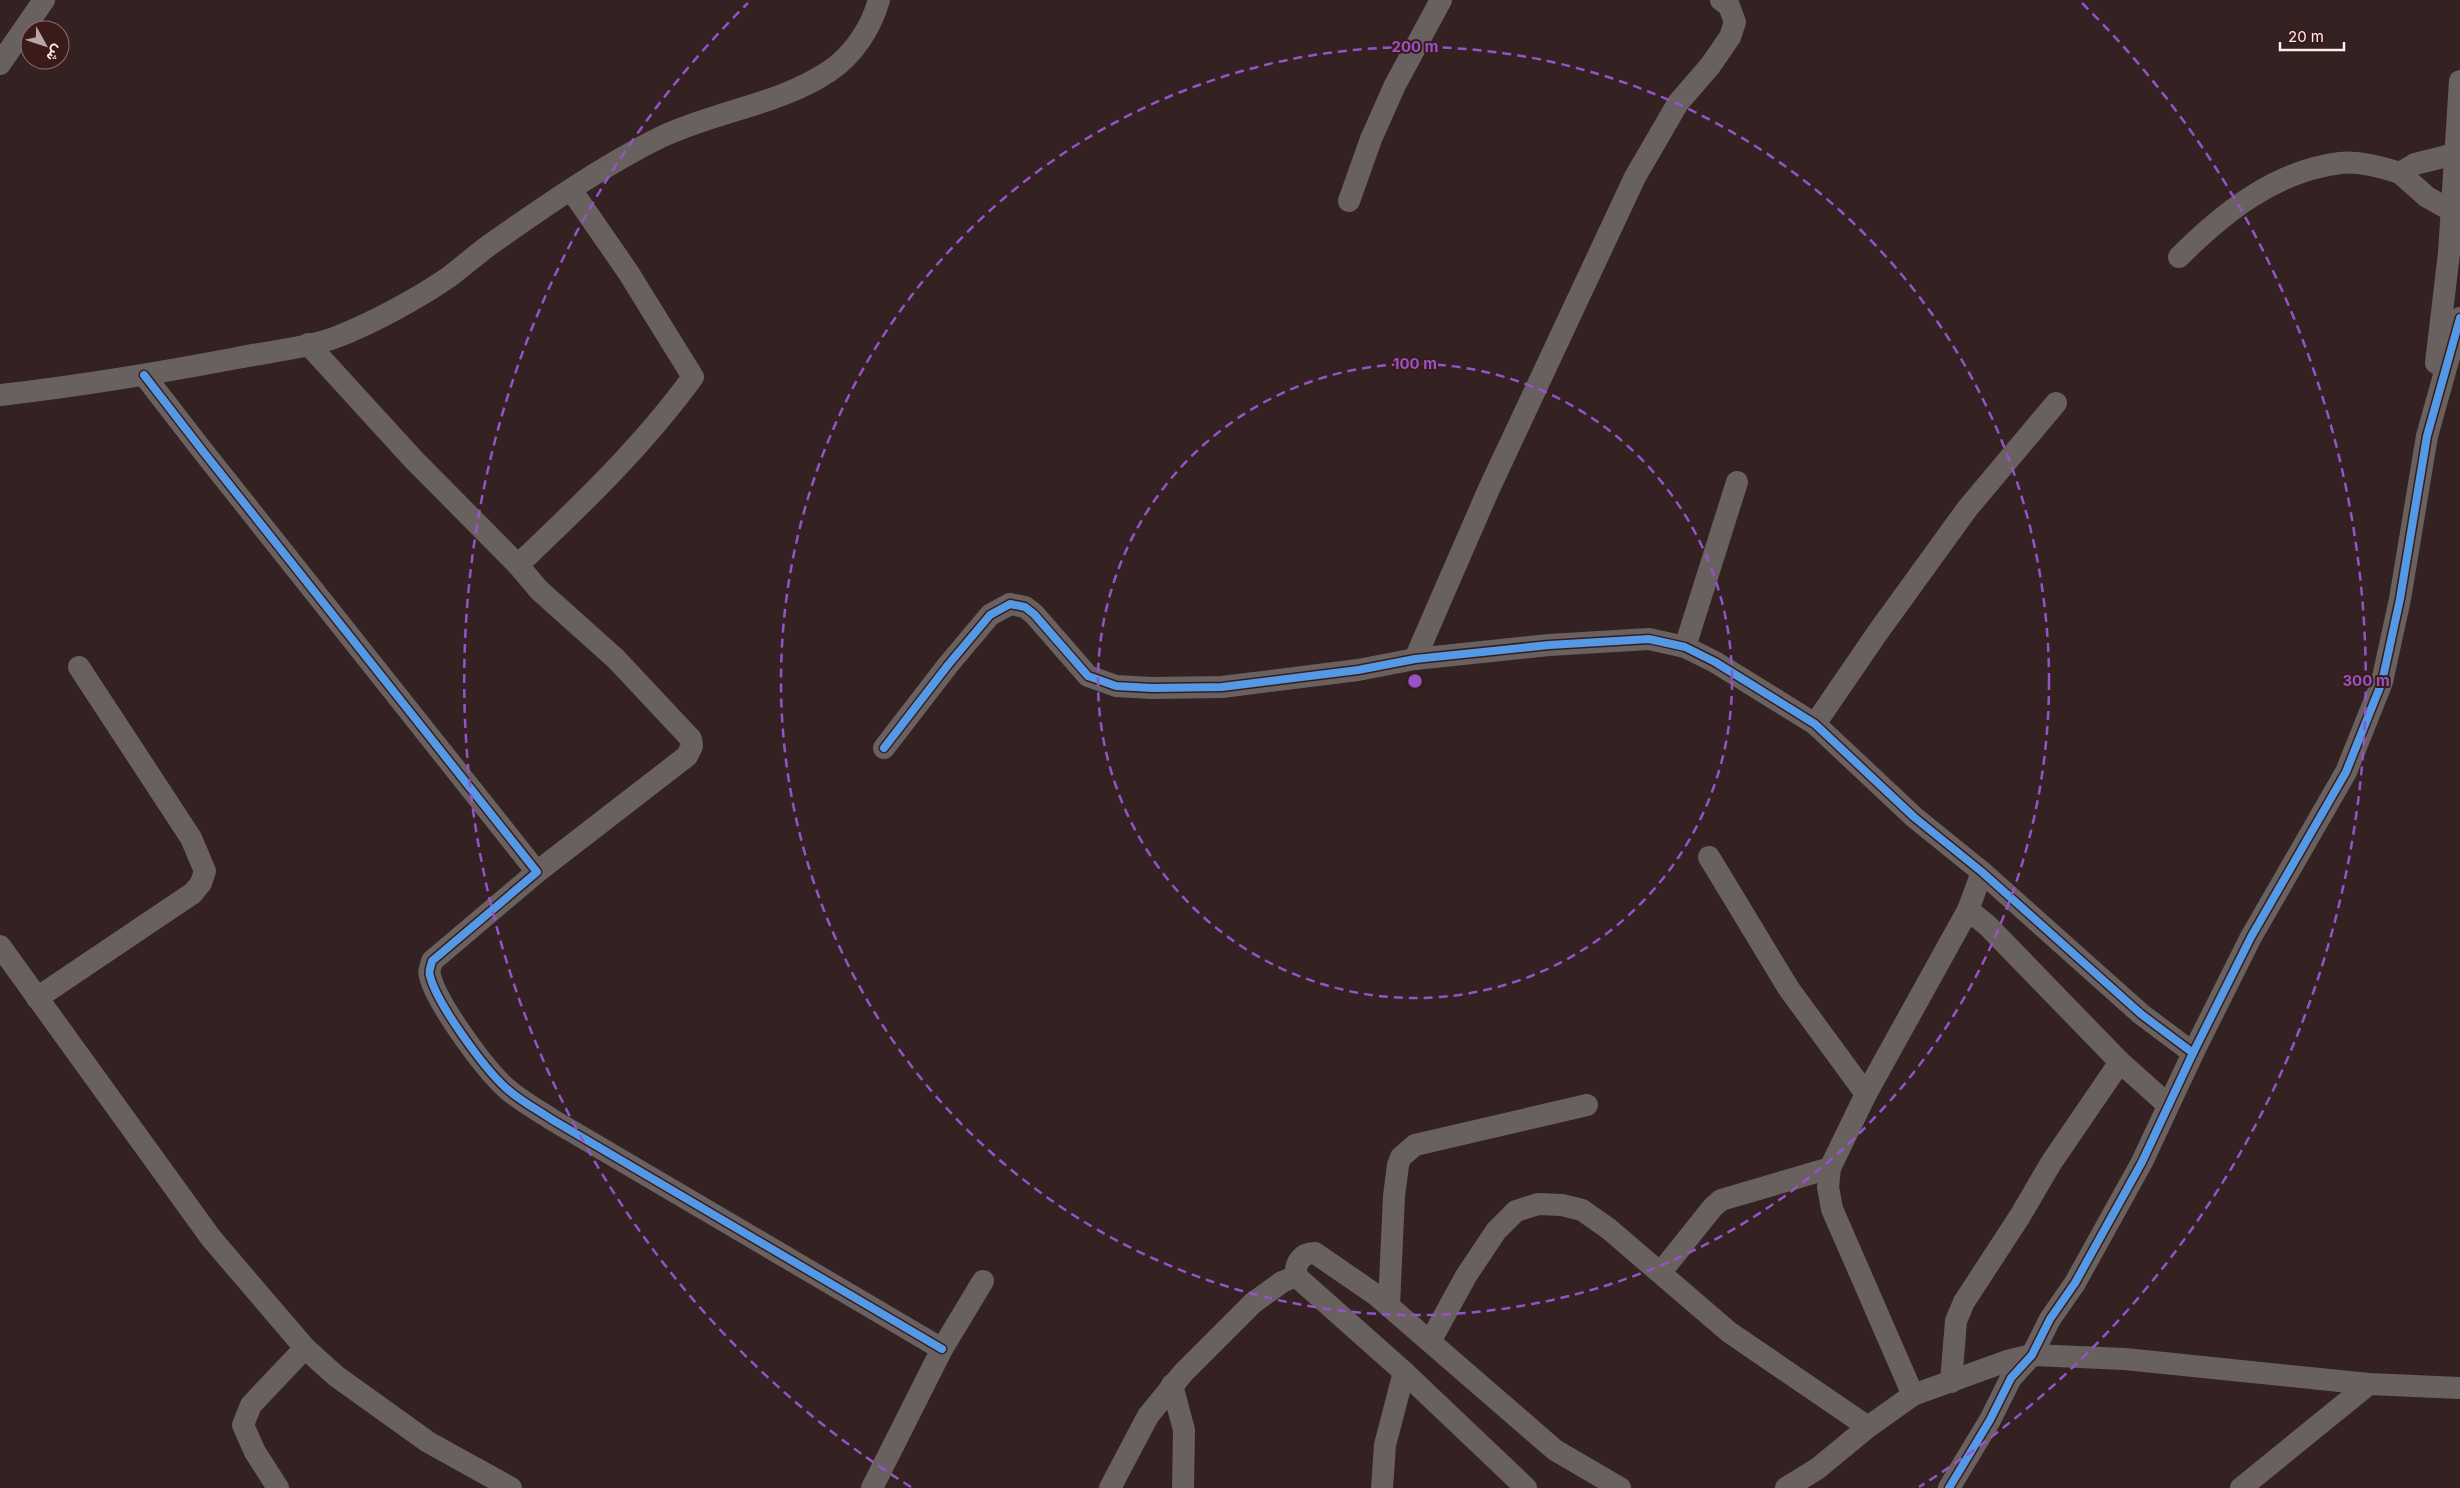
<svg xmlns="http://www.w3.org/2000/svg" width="2460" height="1488" font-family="Inter,Vazirmatn,sans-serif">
<rect width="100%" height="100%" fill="#332221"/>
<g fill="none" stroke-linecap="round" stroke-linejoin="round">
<g stroke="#696160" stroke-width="22">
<path d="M0,64L44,0"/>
<path d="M1349,201L1371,139L1395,85L1441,0"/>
<path d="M2452,211L2427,197L2400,173L2415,164L2455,154"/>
<path d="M2179,257C2223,213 2275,171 2340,163C2360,161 2381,167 2400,173"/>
<path d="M308,344L414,460L518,565L539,590L616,659L691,739L692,746L687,756L537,872"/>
<path d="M2436,363L2449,253L2460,81"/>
<path d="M144,375L202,450L537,872L432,961C431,966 428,972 430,976C437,1004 484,1068 506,1088C519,1100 536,1109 551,1119L942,1349"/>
<path d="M0,395C80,386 158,373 237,358C266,352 307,348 334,338C371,324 417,299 449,277C462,267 475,256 488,246C542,208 602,166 661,137C715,111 778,105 828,72C853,56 871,28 879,0"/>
<path d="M518,565C581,505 642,447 693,377L628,272L572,191"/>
<path d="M1685,647L1737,482"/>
<path d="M1415,659L1488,491L1635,177L1678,103L1710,66L1730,37L1735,22L1729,6L1721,0"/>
<path d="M1815,724L1878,632L1967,509L2056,403"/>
<path d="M884,748L948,665L990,615L1010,604L1025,607L1034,614L1088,676L1116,686L1152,688L1222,687L1358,670L1415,659L1549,645L1649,639L1685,647L1715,662L1815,724L1914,817L1982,872L2141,1014L2193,1053"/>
<path d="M1709,857L1789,989L1866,1094"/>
<path d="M1968,910L1987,925L2120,1062L2168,1105"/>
<path d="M0,946L211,1238L305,1348L336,1376L428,1442L511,1488"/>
<path d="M37,998L193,893L201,883L205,871L191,838L79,667"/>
<path d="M1661,1272L1713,1207L1721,1200L1830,1168"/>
<path d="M1296,1276L1404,1372L1526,1488"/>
<path d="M1389,1305L1394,1196L1398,1165L1401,1157L1415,1145L1587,1105"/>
<path d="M1431,1340L1466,1276L1496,1231L1516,1211L1538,1204L1562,1205L1582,1210L1609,1229L1729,1332L1868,1427"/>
<path d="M1951,1382L1956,1321L1964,1302L2020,1216L2051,1163L2120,1062"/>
<path d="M1172,1385L1184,1430L1183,1488"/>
<path d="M1913,1395L1832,1209L1828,1187L1830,1168L1866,1094L1968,910L1982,872"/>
<path d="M278,1488L255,1452L243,1425L251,1405L305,1348"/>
<path d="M872,1488L942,1349L983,1281"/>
<path d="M1110,1488L1148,1416L1183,1373L1253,1303L1282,1282L1296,1276C1295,1263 1301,1253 1315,1253L1376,1295L1555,1450L1620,1488"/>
<path d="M1382,1488L1385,1445L1404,1372"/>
<path d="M1786,1488L1817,1469L1868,1427L1913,1395L2007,1361L2032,1355L2125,1359L2369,1384L2460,1388"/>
<path d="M1949,1488L1990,1420L2011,1378L2032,1355L2050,1319L2075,1283L2142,1162L2193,1053L2251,937L2346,772L2382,682L2400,599L2427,436L2460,318"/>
<path d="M2241,1488L2369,1384"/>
</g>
<g stroke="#3a1b1a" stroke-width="11">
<g id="cycleway">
<path d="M144,375L202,450L537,872L432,961C431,966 428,972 430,976C437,1004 484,1068 506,1088C519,1100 536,1109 551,1119L942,1349"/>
<path d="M884,748L948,665L990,615L1010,604L1025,607L1034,614L1088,676L1116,686L1152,688L1222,687L1358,670L1415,659L1549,645L1649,639L1685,647L1715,662L1815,724L1914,817L1982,872L2141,1014L2193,1053"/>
<path d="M1949,1488L1990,1420L2011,1378L2032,1355L2050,1319L2075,1283L2142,1162L2193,1053L2251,937L2346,772L2382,682L2400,599L2427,436L2460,318"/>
</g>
</g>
<use href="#cycleway" stroke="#5399e6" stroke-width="8"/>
</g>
<g fill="none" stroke="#9553c8" stroke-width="2.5" stroke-dasharray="9 6">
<circle cx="1415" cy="681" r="317"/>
<circle cx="1415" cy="681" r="634"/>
<path d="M911 1487A951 951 0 0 1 748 3M2082 3A951 951 0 0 1 1919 1487"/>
</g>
<circle cx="1415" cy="681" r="8" fill="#9553c8" stroke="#3a1b1a" stroke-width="2.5"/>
<g font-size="15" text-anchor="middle" font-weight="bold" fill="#9553c8" stroke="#3a1b1a" stroke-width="4" stroke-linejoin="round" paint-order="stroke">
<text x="1415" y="52">200 m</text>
<text x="1415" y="369">100 m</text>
<text x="2366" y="686">300 m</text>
</g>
<g transform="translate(45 45) rotate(130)"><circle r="24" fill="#3a1b1a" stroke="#896f6e"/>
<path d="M0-4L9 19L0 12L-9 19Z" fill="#b8a6a5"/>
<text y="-8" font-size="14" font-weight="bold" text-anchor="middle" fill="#ffedec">ش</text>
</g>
<path d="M2280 42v8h64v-8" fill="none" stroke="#ffedec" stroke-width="2.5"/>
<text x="2288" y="42" font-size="15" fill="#ffedec" stroke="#3a1b1a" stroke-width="4" paint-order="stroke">20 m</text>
</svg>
